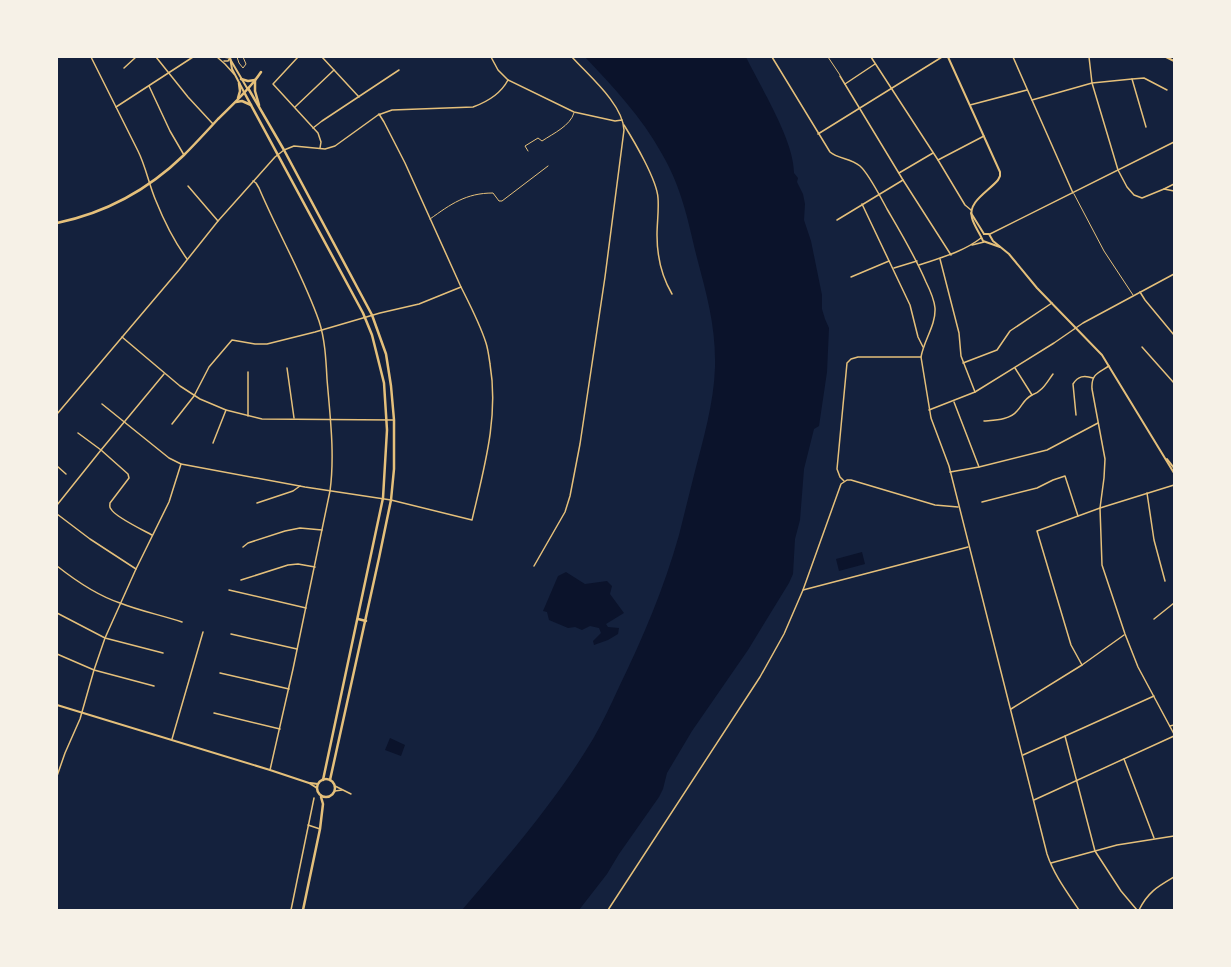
<svg xmlns="http://www.w3.org/2000/svg" width="1231" height="967" font-family="'Work Sans',sans-serif">
<rect width="100%" height="100%" fill="#14213d"/>
<g fill="#0b132b">
<path d="M585,57H746C761,88 794,140 794,173L798,178L797,182L803,194L805,204L804,220L811,241L822,295V309L825,319L829,328L827,372L819,426L814,429L804,469L800,520L795,539L793,574L789,583L748,650L692,731L667,773L663,789L659,797L619,854L607,874L579,910H462C509,855 556,801 593,739C603,722 611,704 619,687C643,638 664,588 679,535C684,515 689,495 694,475C703,440 714,403 715,367C716,327 707,296 697,258C688,221 682,188 662,154C642,117 613,87 585,57Z"/>
<path d="M862,552L865,564L839,571L836,559Z"/>
<path d="M566,572L585,584L607,581L612,586L610,594L624,613L606,624L608,627L619,628L618,634L608,640L594,645L593,641L601,633L599,628L590,626L582,630L575,627L568,628L549,620L547,612L543,611L558,576Z"/>
<path d="M390,738L405,745L401,756L385,750Z"/>
</g>
<g fill="none" stroke-linecap="round" stroke-linejoin="round">
<g stroke="#e5c07b" stroke-width="1">
<path d="M237,57L239,63L243,68L246,64L243,57"/>
<path d="M528,151L525,146L538,138L542,141C554,133 570,126 574,113"/>
<path d="M430,219C451,204 466,193 493,193L499,201H502L548,166"/>
</g>
<g stroke="#e5c07b" stroke-width="1">
<path d="M828,57L840,75"/>
<path d="M1074,194L1104,251L1133,295"/>
</g>
<g stroke="#e5c07b" stroke-width="1.5">
<path d="M91,57L138,151C146,167 149,185 156,201C164,221 174,241 187,259"/>
<path d="M156,57L188,97L213,124"/>
<path d="M217,57L225,64L234,74"/>
<path d="M223,57L230,58"/>
<path d="M298,57L273,84L318,133L321,142L320,148"/>
<path d="M322,57L359,97"/>
<path d="M491,57L498,70L508,80L574,112L615,121L622,120"/>
<path d="M772,57L830,152C838,159 851,158 860,166C869,174 881,198 887,209C901,233 915,256 926,282C930,290 934,298 935,308C936,325 924,340 921,357L931,418L949,466L1047,854C1054,875 1067,892 1079,910"/>
<path d="M871,57L938,160L965,205L971,210"/>
<path d="M1013,57L1073,193"/>
<path d="M1089,57L1092,83L1118,170L1127,187L1134,195L1142,198L1164,189L1174,191"/>
<path d="M224,61H228L230,58"/>
<path d="M124,68L136,57"/>
<path d="M840,76L903,180L951,255"/>
<path d="M1132,79L1146,127"/>
<path d="M845,84L875,64"/>
<path d="M149,86L170,131L184,155"/>
<path d="M1032,100L1092,83L1132,79L1144,78L1167,90"/>
<path d="M970,105L1027,90"/>
<path d="M116,107L193,57"/>
<path d="M295,107L334,70"/>
<path d="M624,125C634,141 657,180 658,198C659,210 657,223 657,235C657,255 662,277 672,294"/>
<path d="M313,128L322,121L399,70"/>
<path d="M818,134L942,57"/>
<path d="M938,160L984,136"/>
<path d="M899,173L933,153"/>
<path d="M253,181L256,183L259,188C278,233 303,275 319,321C325,339 326,360 327,379C330,416 335,454 330,491L293,669L270,770"/>
<path d="M188,186L218,221"/>
<path d="M1164,189L1174,184"/>
<path d="M862,204L910,305L918,337L923,347"/>
<path d="M837,220L903,180"/>
<path d="M990,234L1174,142"/>
<path d="M972,245L984,242"/>
<path d="M940,259L959,333L961,356L975,392"/>
<path d="M919,265C940,258 963,252 981,238"/>
<path d="M894,268L917,261"/>
<path d="M851,277L889,261"/>
<path d="M1140,292L1145,300L1174,335"/>
<path d="M122,337L180,386L200,399L226,410L262,419L394,420"/>
<path d="M1142,347L1174,383"/>
<path d="M963,363L997,350L1010,331L1052,303"/>
<path d="M1109,366C1098,373 1091,374 1092,389L1105,459L1104,478L1100,508L1102,565L1125,634L1138,667L1174,734"/>
<path d="M287,368L294,418"/>
<path d="M1015,368L1032,395C1042,392 1047,382 1053,374"/>
<path d="M248,372V416"/>
<path d="M954,402L979,467"/>
<path d="M102,404L169,458L181,464L305,487L391,500L472,520C484,468 499,417 490,364C489,357 488,349 486,343C480,324 470,305 461,287"/>
<path d="M929,410L975,392L1054,343L1083,323L1174,274"/>
<path d="M57,414L179,270L218,221L275,157L284,150L294,146L325,149L335,146L378,115L392,110L473,107C487,102 500,95 508,80"/>
<path d="M1076,415L1073,384C1078,376 1084,375 1093,378"/>
<path d="M984,421C994,420 1010,420 1017,411C1023,405 1023,400 1032,395"/>
<path d="M172,424L194,396L209,367L232,340L255,344H267L315,332L380,313L419,304L461,287L405,163L384,122L379,114"/>
<path d="M78,433L101,450L128,474L129,478L110,503C110,506 109,507 111,509C115,517 143,530 152,535"/>
<path d="M213,443L226,410"/>
<path d="M57,466L66,474"/>
<path d="M950,472L979,467L1047,450L1098,423"/>
<path d="M844,481L840,477L837,469L847,363L851,359L858,357H921"/>
<path d="M1147,493L1154,540L1165,581"/>
<path d="M982,502L1037,488L1053,480L1065,476L1078,516"/>
<path d="M257,503L293,491L300,486"/>
<path d="M57,505L101,450L164,374"/>
<path d="M57,514L90,539L136,569"/>
<path d="M243,547L248,543L285,531L300,528L322,530"/>
<path d="M57,566C76,581 96,595 120,603C140,611 161,615 182,622"/>
<path d="M534,566L565,512L570,496L580,444L605,277L624,130C623,104 588,75 572,57"/>
<path d="M241,580L288,565L298,564L315,567"/>
<path d="M229,590L306,608"/>
<path d="M803,590L968,547"/>
<path d="M57,613L105,638L163,653"/>
<path d="M1154,619L1174,603"/>
<path d="M231,634L297,649"/>
<path d="M57,654L94,670L154,686"/>
<path d="M1082,665L1071,645L1037,531L1100,508L1174,485"/>
<path d="M220,673L289,689"/>
<path d="M1011,709L1082,665L1124,635"/>
<path d="M214,713L280,729"/>
<path d="M1170,726L1174,725"/>
<path d="M1065,736L1095,851L1121,891L1137,910"/>
<path d="M172,739L203,632"/>
<path d="M1023,755L1154,696"/>
<path d="M1124,759L1154,838"/>
<path d="M57,776L65,753L80,719L94,670L105,638L136,569L169,502L181,464"/>
<path d="M335,786L351,794"/>
<path d="M335,791L342,790"/>
<path d="M1034,800L1174,736"/>
<path d="M308,825L320,829"/>
<path d="M1051,863L1117,845L1174,836"/>
<path d="M291,910L314,798"/>
<path d="M608,910L760,677L784,634L803,590L841,484L847,480H851L935,505L958,507"/>
<path d="M1139,910C1148,892 1157,887 1174,877"/>
</g>
<g stroke="#e5c07b" stroke-width="2">
<path d="M230,57L232,69L244,92"/>
<path d="M230,59L247,88"/>
<path d="M57,705L270,770L309,783L317,788"/>
<path d="M310,783L318,784"/>
</g>
<g stroke="#e5c07b" stroke-width="2">
<path d="M948,57L1000,172V176L998,180C989,191 967,202 972,218C974,226 980,233 983,241L1000,247"/>
<path d="M1166,57L1174,61"/>
<path d="M971,213L984,234"/>
<path d="M984,234H989L993,241L1009,254L1037,288L1102,355L1174,473"/>
<path d="M1167,459L1174,468"/>
</g>
<g stroke="#e5c07b" stroke-width="2.5">
<path d="M241,79L248,81L255,80"/>
<path d="M255,80V91L259,105"/>
<path d="M248,88L284,150L372,315L386,354L391,386L394,420V469L391,500L379,558L330,780"/>
<path d="M244,92L363,313L372,335L384,383L387,430L383,498L323,780"/>
<path d="M238,98L240,91L239,83"/>
<path d="M236,102L242,101L251,105"/>
<path d="M57,223C105,213 149,189 184,155C196,143 207,131 218,119C233,104 250,89 261,72"/>
<path d="M358,619L366,621"/>
<circle cx="326" cy="788" r="9"/>
<path d="M303,910L320,829L323,804L321,797"/>
</g>
</g>
<rect width="1231" height="967" fill="none" stroke="#f6f1e7" stroke-width="116"/>
</svg>
